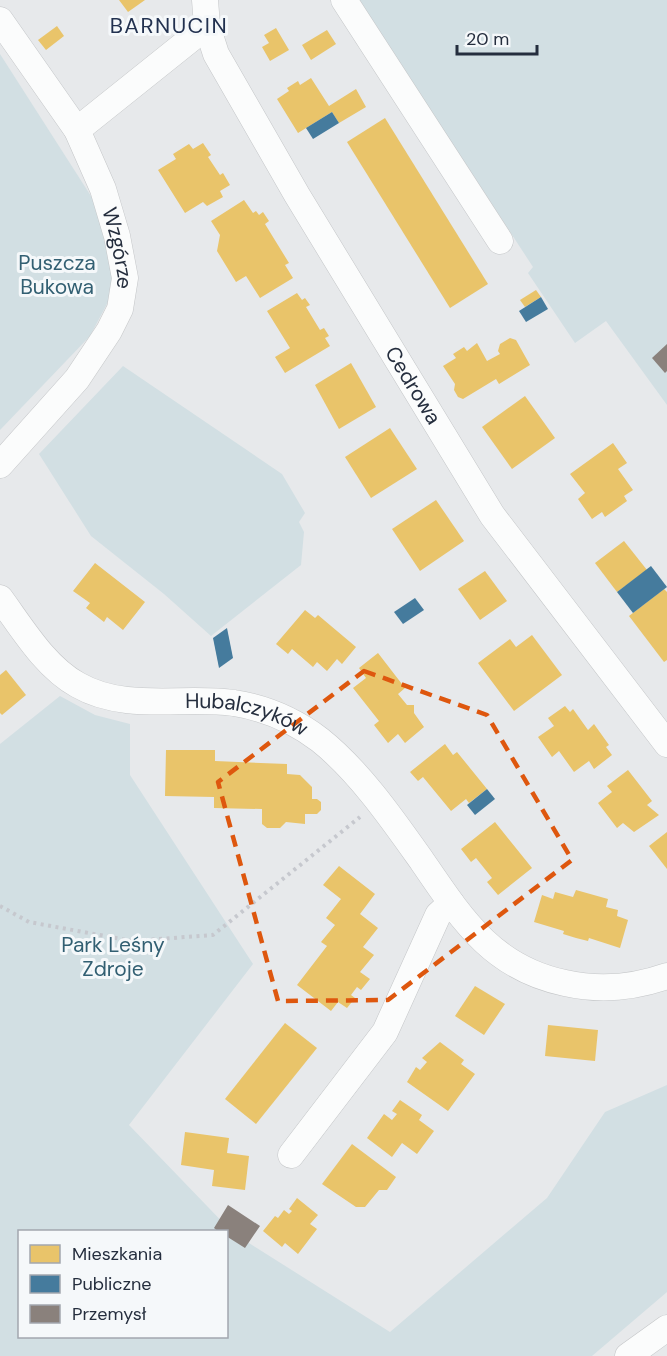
<svg xmlns="http://www.w3.org/2000/svg" width="667" height="1356" font-family="'DM Sans',sans-serif">
<rect width="100%" height="100%" fill="#e7e9eb"/>
<g fill="#d2dfe3" fill-rule="evenodd">
<path d="M349,0H667V405L606,321L575,343L528,273L533,267L452,143Z"/>
<path d="M0,54L105,218L117,285L90,336L0,430Z"/>
<path d="M123,366L282,474L305,513L299,522L304,532L301,565L211,636L164,594L91,536L39,454Z"/>
<path d="M60,696L95,715L130,724V775L253,964L129,1125L233,1233L390,1332L547,1198L605,1112L667,1085V1292L592,1356H0V744ZM20,1232H226V1336H20Z"/>
</g>
<g fill="#e9c46a">
<path d="M119,0H145L128,12Z"/>
<path d="M57,26L64,36L46,50L38,40Z"/>
<path d="M276,28L289,50L270,61L262,47L269,43L264,35Z"/>
<path d="M327,30L336,44L311,60L302,45Z"/>
<path d="M311,78L329,106L356,89L366,107L339,123L332,112L298,133L277,99L289,91L287,88L298,81L300,85Z"/>
<path d="M385,118L488,284L450,308L347,142Z"/>
<path d="M203,143L211,155L208,157L220,175L223,173L230,185L220,191L223,197L207,206L203,202L185,213L158,170L176,159L173,154L189,144L193,149Z"/>
<path d="M244,200L253,213L256,211L259,215L263,212L269,221L265,224L289,263L285,265L293,278L260,298L246,276L236,282L217,251L220,235L211,221Z"/>
<path d="M536,290L541,297L525,307L520,300Z"/>
<path d="M297,293L302,300L305,298L310,305L306,307L320,330L324,328L329,336L325,338L330,346L285,373L275,357L290,348L267,311Z"/>
<path d="M510,338L516,340L530,365L499,384L496,379L463,399L458,397L454,390L455,384L443,366L456,358L453,354L464,347L467,351L477,343L487,361L500,354L498,351L500,344Z"/>
<path d="M351,363L376,407L339,429L315,385Z"/>
<path d="M525,396L555,438L512,469L482,427Z"/>
<path d="M390,428L417,469L371,498L345,457Z"/>
<path d="M613,443L627,463L618,469L633,490L624,496L627,501L605,517L602,512L592,519L578,499L585,493L570,474Z"/>
<path d="M436,500L464,541L420,571L392,529Z"/>
<path d="M624,541L647,570L617,592L595,563Z"/>
<path d="M95,563L145,602L123,630L107,617L104,622L86,608L90,603L73,591Z"/>
<path d="M485,571L507,601L480,620L458,589Z"/>
<path d="M664,589L667,592V660L664,662L629,616Z"/>
<path d="M305,610L315,618L318,615L356,647L342,664L337,659L327,671L317,662L313,667L292,649L288,654L276,644Z"/>
<path d="M532,635L562,675L514,711L478,663L510,639L516,647Z"/>
<path d="M378,653L405,688L398,694L407,705H414V713L424,727L405,743L398,734L388,743L374,725L379,721L353,688L366,678L359,668Z"/>
<path d="M6,670L26,695L2,715L0,713V675Z"/>
<path d="M565,706L570,712L573,709L588,730L594,724L609,745L606,747L612,755L594,769L589,761L574,772L559,751L552,757L538,737L554,726L548,718Z"/>
<path d="M445,744L453,755L457,752L487,789L469,803L466,799L451,811L423,777L418,781L410,772Z"/>
<path d="M166,750H215V761L287,764V774L300,775L312,787V799H317L321,802V810L317,814H305V824L286,822L280,828H267L262,824V809L214,808V797L165,796Z"/>
<path d="M628,770L652,801L647,805L659,815L634,832L623,823L617,828L598,803L612,792L607,786Z"/>
<path d="M495,822L532,868L498,895L487,882L492,878L476,858L471,862L461,849Z"/>
<path d="M667,832V869L649,846Z"/>
<path d="M339,866L375,894L360,914L378,928L363,947L374,955L360,972L370,979L361,990L357,987L351,995L355,998L347,1008L338,1002L331,1011L297,985L327,946L321,942L335,925L326,918L341,899L323,885Z"/>
<path d="M576,890L608,899L606,907L618,910L617,916L628,920L620,948L589,938L588,941L576,938L563,934L564,931L534,922L542,895L553,899L555,892L573,897Z"/>
<path d="M475,986L505,1004L484,1035L455,1016Z"/>
<path d="M285,1023L317,1048L256,1124L225,1099Z"/>
<path d="M548,1025L598,1030L595,1061L545,1056Z"/>
<path d="M440,1042L464,1060L461,1064L475,1074L448,1111L407,1082L416,1067L420,1070L427,1062L422,1058Z"/>
<path d="M400,1100L422,1115L419,1120L434,1131L417,1154L402,1143L392,1157L367,1138L384,1114L392,1120L397,1114L392,1111Z"/>
<path d="M185,1132L229,1138L227,1153L249,1156L245,1190L212,1186L214,1170L181,1165Z"/>
<path d="M352,1144L396,1177L387,1190H379L365,1207H356L322,1184Z"/>
<path d="M297,1198L318,1215L310,1224L317,1229L298,1254L285,1243L282,1247L263,1231L275,1216L278,1218L284,1210L289,1214L292,1211L289,1209Z"/>
</g>
<g fill="#457b9d">
<path d="M332,112L339,123L313,139L306,128Z"/>
<path d="M541,297L548,309L526,322L519,311Z"/>
<path d="M651,566L667,587L633,613L617,592Z"/>
<path d="M415,598L424,610L403,624L394,612Z"/>
<path d="M227,628L233,658L219,668L213,638Z"/>
<path d="M487,789L495,799L475,815L467,805Z"/>
</g>
<g fill="#8a817c">
<path d="M667,344V371L665,373L652,358Z"/>
<path d="M228,1205L260,1226L245,1248L226,1236V1232H219L214,1228Z"/>
</g>
<g fill="none" stroke-linecap="round" stroke-linejoin="round">
<g stroke="#c4c6c8" stroke-width="27">
<g id="minor">
<path id="s1" d="M205,0L207,26L216,54L297,195L492,515L667,744"/>
<path d="M344,0L500,241"/>
<path id="s2" d="M0,20L77,130L103,189L117,236L125,278L120,309L109,331L77,379L0,465"/>
<path d="M77,130L207,26"/>
<path id="s3" d="M0,598C22,628 45,667 78,685C125,712 183,696 234,703C265,708 295,721 320,740C359,771 393,820 422,861C461,918 492,968 565,983C600,991 633,988 667,976"/>
<path d="M291,1155L385,1032L438,915L451,903"/>
<path d="M628,1356L667,1328"/>
</g>
</g>
<path stroke="#c6c8ce" stroke-width="4" stroke-dasharray="3 4.5" stroke-linecap="butt" d="M0,906L29,922L132,941L213,935L360,817"/>
<use href="#minor" stroke="#fbfcfc" stroke-width="26"/>
</g>
<path fill="none" stroke="#de570e" stroke-width="4.5" stroke-dasharray="12 8" stroke-linejoin="round" d="M364,671L487,715L572,860L388,1000L278,1001L218,782Z"/>
<g text-anchor="middle" dominant-baseline="central" stroke-width="6" stroke-linejoin="round" paint-order="stroke">
<g font-size="21" fill="#252e3e" stroke="#f5f8fa">
<text stroke="none"><textPath href="#s2" startOffset="260">Wzgórze</textPath></text>
<text stroke="none"><textPath href="#s1" startOffset="441">Cedrowa</textPath></text>
<text stroke="none"><textPath href="#s3" startOffset="291">Hubalczyków</textPath></text>
</g>
<g font-size="21" fill="#325f72" stroke="#f5f8fa">
<text x="57" y="263">Puszcza<tspan x="57" dy="24">Bukowa</tspan></text>
<text x="113" y="945">Park Leśny<tspan x="113" dy="24">Zdroje</tspan></text>
</g>
<g font-size="22" letter-spacing="1.5" fill="#22314f" stroke="#f5f8fa">
<text x="169" y="25">BARNUCIN</text>
</g>
</g>
<rect x="18" y="1230" width="210" height="108" fill="#f5f8fa" stroke="#a2a7af" stroke-width="1.5"/>
<rect x="30" y="1245" width="30" height="18" fill="#e9c46a" stroke="#a2a7af" stroke-width="1.5"/>
<text x="72" y="1260" font-size="18" fill="#252e3e">Mieszkania</text>
<rect x="30" y="1275" width="30" height="18" fill="#457b9d" stroke="#a2a7af" stroke-width="1.5"/>
<text x="72" y="1290" font-size="18" fill="#252e3e">Publiczne</text>
<rect x="30" y="1305" width="30" height="18" fill="#8a817c" stroke="#a2a7af" stroke-width="1.5"/>
<text x="72" y="1320" font-size="18" fill="#252e3e">Przemysł</text>
<path d="M457 45v9h80v-9" fill="none" stroke="#252e3e" stroke-width="3"/>
<text x="466" y="45" font-size="18" fill="#252e3e" stroke="#f5f8fa" stroke-width="4.5" paint-order="stroke">20 m</text>
</svg>
